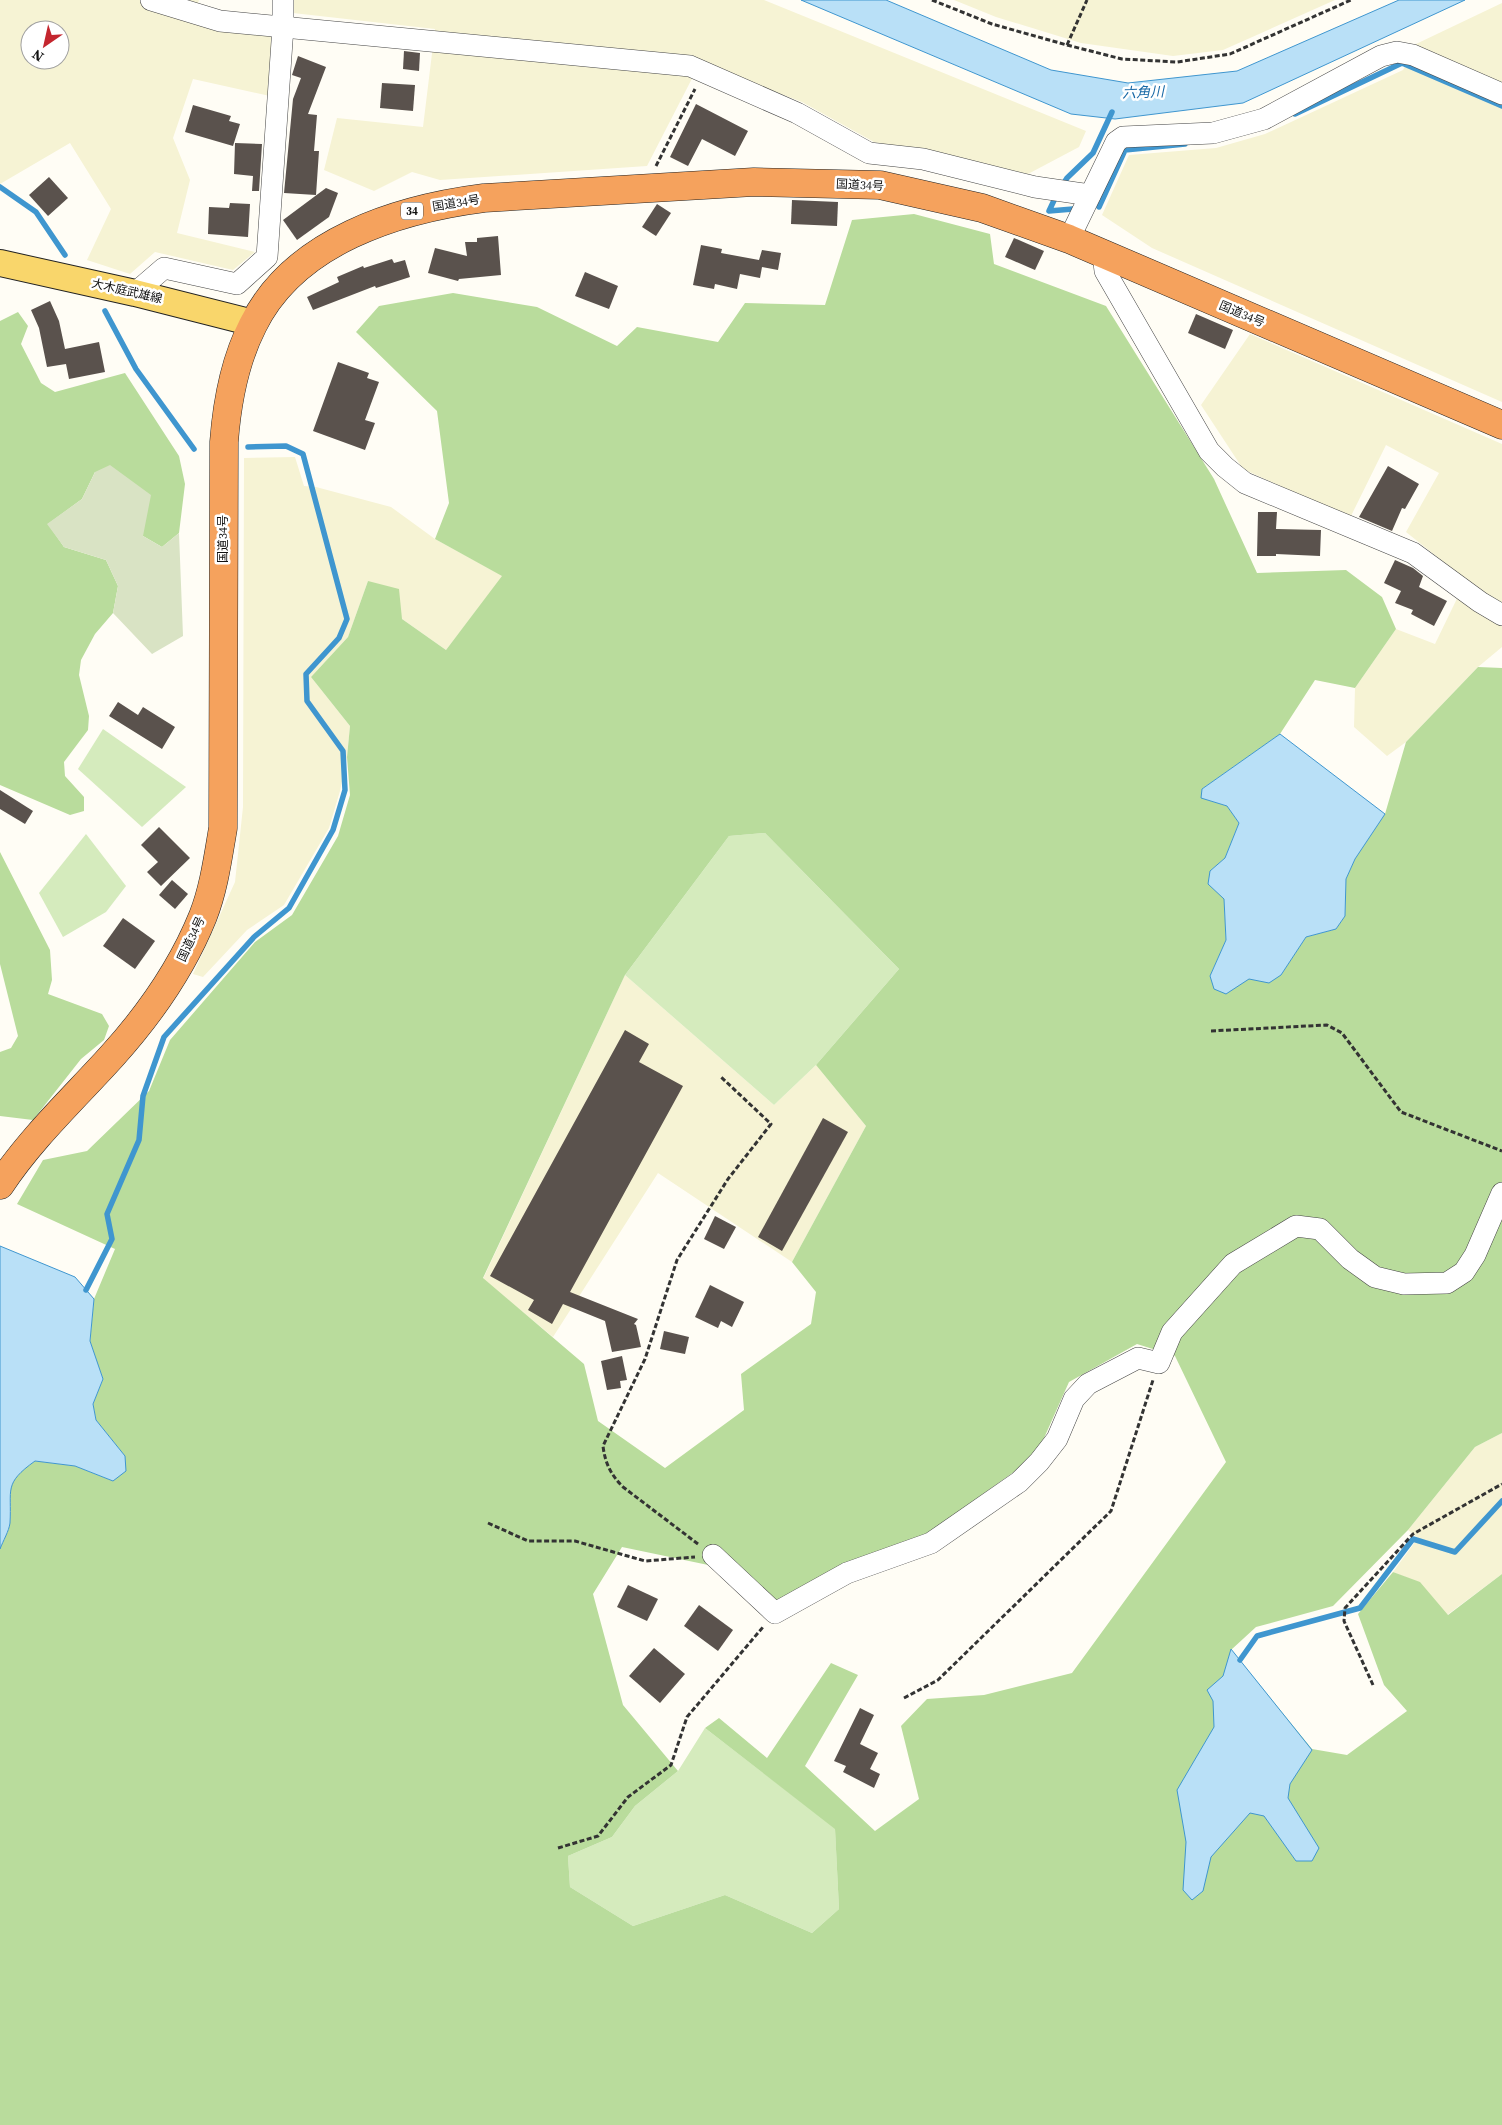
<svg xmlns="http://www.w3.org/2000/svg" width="1502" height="2125" font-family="'Source Serif 4','Noto Sans JP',serif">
<rect width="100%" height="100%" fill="#fffdf5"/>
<g fill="#f6f3d4" fill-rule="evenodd">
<path d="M0,0H199L193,19L273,30L270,96L193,79L173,138L190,180L177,233L255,252L233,270L155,252L130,274L87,260L111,209L70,143L0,184ZM30,30H60V60H30Z"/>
<path d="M294,0H764L1086,131L1079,147L1028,174L874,142L802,102L700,63L647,166L440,180L412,172L374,191L324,170L337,118L423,127L435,29L293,13Z"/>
<path d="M954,0H1335L1223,50L1173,56L1081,43L996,17Z"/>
<path d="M1502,3V402L1152,248L1102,215L1129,155L1216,148L1265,134L1403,70L1416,44Z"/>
<path d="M1250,334L1502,444V647L1478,667L1406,742L1387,756L1354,727L1355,688L1396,629L1435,644L1466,580L1406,532L1439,473L1386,445L1350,518L1243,469L1201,405Z"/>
<path d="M295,457L304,486L316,487L391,507L435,539L503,576L446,650L402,619L368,581L348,637L311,677L350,726L347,757L340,791L329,828L284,905L247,930L203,977L193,974L235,882L243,807L244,458Z"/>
<path d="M625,975L774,1105L816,1065L866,1126L792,1262L658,1173L553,1337L483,1279Z"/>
<path d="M1502,1433V1574L1447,1615L1420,1583L1393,1572L1418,1538L1408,1530L1475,1447Z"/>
</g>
<g fill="#d5ebbd">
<path d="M103,729L186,787L142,827L78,769Z"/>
<path d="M765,833L899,969L816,1065L774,1105L625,975L729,836Z"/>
<path d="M86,834L126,886L106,912L63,937L39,893Z"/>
<path d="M705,1728L835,1828L839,1909L812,1933L725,1895L633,1926L570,1887L568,1856L612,1837L635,1806L678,1771Z"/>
</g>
<g fill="#b9dc9c" fill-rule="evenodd">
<path d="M914,214L990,234L994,264L1106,306L1214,479L1257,573L1346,570L1382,597L1396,629L1355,688L1315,680L1280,734L1202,789V798L1227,806L1239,823L1225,858L1210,871L1224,898L1226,940L1210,976L1249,979L1281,975L1306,937L1336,929L1345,916L1346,879L1355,859L1385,814L1406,742L1478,667L1502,668V1433L1475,1447L1408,1530L1333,1606L1256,1627L1231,1650L1312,1749L1347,1755L1407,1711L1384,1685L1358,1614L1393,1572L1420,1582L1448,1615L1502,1574V2125H0V1549C3,1541 9,1531 10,1523C12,1488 3,1483 35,1461L75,1466L113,1481L125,1456L96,1420L93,1404L103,1379L90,1342L94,1299L115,1249L17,1204L43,1160L87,1151L149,1091L170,1040L255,942L292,915L338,836L350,795L347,757L350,726L311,677L348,637L368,581L399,589L402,619L446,650L502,576L435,539L449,503L437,411L356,332L379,306L453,293L537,307L617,346L637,327L718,342L745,303L825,305L852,220ZM765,833L899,969L816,1065L866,1126L792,1262L816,1292L811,1324L741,1374L744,1410L665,1468L598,1421L584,1364L483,1278L625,975L729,836ZM1137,1344L1175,1356L1226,1462L1072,1673L984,1695L927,1699L901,1726L919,1799L875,1831L805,1766L858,1675L831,1663L767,1758L719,1718L705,1728L835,1829L839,1909L812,1933L725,1895L633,1926L570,1887L568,1856L612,1837L635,1806L678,1771L623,1705L593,1594L622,1547L713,1566L760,1609L930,1532L1036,1456L1069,1382Z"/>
<path d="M18,312L28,326L21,344L41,383L55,392L125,373L179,456L185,484L179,533L162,547L143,536L95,472L82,499L48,524L64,547L106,560L118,586L113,613L95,634L81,660L79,675L89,716L88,730L64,762L65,776L84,797V811L70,815L0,785V321Z"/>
<path d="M0,852L50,950L52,980L48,994L102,1014L109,1026L104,1040L81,1059L33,1120L0,1116V1052L11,1048L18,1036L0,964Z"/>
</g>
<path fill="#d9e3c4" d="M110,465L151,495L143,536L162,547L179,533L183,636L152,654L113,613L118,586L106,560L64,547L47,524L82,499L95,472Z"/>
<g fill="#b9e0f7" stroke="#3f96cf">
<path d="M801,0H886L1051,70L1128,83L1237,71L1399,0H1465L1243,103L1115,119L1071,114Z"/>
<path d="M1280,734L1385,814L1355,859L1346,879L1345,916L1336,929L1306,937L1281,975L1269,983L1249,979L1226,994L1214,989L1210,976L1226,940L1224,899L1208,884L1210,871L1225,858L1239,823L1227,806L1201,798L1202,789Z"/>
<path d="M0,1246L75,1277L94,1299L90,1341L103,1379L93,1404L96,1420L125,1456L126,1471L113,1481L75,1466L35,1461C3,1484 12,1489 10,1523C9,1531 3,1541 0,1549Z"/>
<path d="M1231,1649L1312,1750L1290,1784L1288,1798L1319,1848L1312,1861H1296L1264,1816L1250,1813L1211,1857L1203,1891L1192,1900L1183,1890L1186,1842L1177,1790L1214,1727L1213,1701L1207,1690L1223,1676Z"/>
</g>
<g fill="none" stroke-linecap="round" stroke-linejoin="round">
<g stroke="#3f96cf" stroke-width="5.5">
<path d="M1295,114L1402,63L1502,106"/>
<path d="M1062,186L1067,178L1093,153L1112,112"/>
<path d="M0,187L36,212L65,255"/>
<path d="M1057,194L1049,211L1073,209"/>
<path d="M1099,207L1125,150L1185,144"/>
<path d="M105,311L136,369L194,449"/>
<path d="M86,1290L112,1239L107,1214L139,1140L143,1096L164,1037L254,937L289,908L333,830L345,790L343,751L307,701L306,674L339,638L347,619L303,454L286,446L248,447"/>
<path d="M1240,1660L1257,1636L1360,1608L1413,1539L1455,1552L1502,1501"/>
</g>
</g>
<g fill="#5a524d">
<path d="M404,51L420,53L419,71L403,69Z"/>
<path d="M298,56L326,67L308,114L317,115L314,151H319L316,195L284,193L293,99L301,78L292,75Z"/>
<path d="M382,83L415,85L413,111L380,108Z"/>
<path d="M696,104L748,131L735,156L702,139L688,166L670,157Z"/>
<path d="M193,105L231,116L229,121L240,124L233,146L185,132Z"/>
<path d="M235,143L262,144L259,191H252L253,176L234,174Z"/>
<path d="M49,177L68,198L48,216L29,195Z"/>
<path d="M326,188L338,193L329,217L297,240L283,220Z"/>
<path d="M792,200L838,202L837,226L791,224Z"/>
<path d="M230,203L250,204L248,237L208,234L209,207L229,208Z"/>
<path d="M657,204L671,213L656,236L642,227Z"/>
<path d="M498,236L501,275L459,279L458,281L428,273L435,248L467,256L465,242H477V238Z"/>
<path d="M1014,238L1044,251L1035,270L1005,257Z"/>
<path d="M701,245L722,249L721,253L759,260L762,250L781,253L778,270L762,267L760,278L740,274L737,289L715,284L714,289L693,285Z"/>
<path d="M392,259L394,263L405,260L410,277L376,288L375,286L313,310L307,297L339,282L337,277L363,266L364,268Z"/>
<path d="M585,272L618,286L609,309L575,296Z"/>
<path d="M50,301L59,321L65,349L99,342L105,372L69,379L66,364L47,367L39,328L31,310Z"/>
<path d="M1196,314L1233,330L1225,349L1188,333Z"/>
<path d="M338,362L369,373L367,378L379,382L365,420L375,423L365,450L313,431Z"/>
<path d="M1388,466L1419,484L1405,509L1402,508L1392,531L1359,517Z"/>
<path d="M1258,512H1277L1276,529L1321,530L1320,556L1276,554V556H1257Z"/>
<path d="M1395,560L1413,568L1423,576L1419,587L1447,601L1434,626L1411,614L1413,610L1395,603L1401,591L1384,583Z"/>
<path d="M118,702L138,715L143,707L175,727L162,749L109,716Z"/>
<path d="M0,790L33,811L25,824L0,809Z"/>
<path d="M159,827L190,858L161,886L147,872L158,862L141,845Z"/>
<path d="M172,880L188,894L175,909L159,895Z"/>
<path d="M123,918L155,941L135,969L103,946Z"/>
<path d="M625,1030L649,1044L639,1062L683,1086L570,1292L638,1319L634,1324L636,1325L641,1347L612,1352L605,1321L563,1304L552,1324L528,1310L534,1300L490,1276Z"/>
<path d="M823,1118L848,1132L782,1251L758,1237Z"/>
<path d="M715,1216L736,1227L724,1249L704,1239Z"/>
<path d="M710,1285L744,1302L732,1327L721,1321L718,1328L695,1317Z"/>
<path d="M664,1331L689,1337L685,1354L660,1349Z"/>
<path d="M622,1356L627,1380L620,1381L621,1388L607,1390L601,1361Z"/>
<path d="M628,1585L658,1599L647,1621L617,1607Z"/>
<path d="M699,1605L733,1630L718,1651L684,1626Z"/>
<path d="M654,1648L685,1674L660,1703L629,1676Z"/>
<path d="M860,1708L874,1715L860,1744L878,1753L870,1769L880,1774L874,1788L843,1772L846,1766L834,1761Z"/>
</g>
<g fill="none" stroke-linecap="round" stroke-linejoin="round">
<g stroke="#444" stroke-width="22">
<g id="minor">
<path d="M151,0L220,21L690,66L797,113L869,153L923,159L1035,187L1090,195"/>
<path d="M1069,239L1116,142L1123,137L1213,133L1264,119L1381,56L1397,52L1413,55L1502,94"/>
<path d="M1103,254L1105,271L1209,451L1225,467L1245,483L1413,553L1480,602L1502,615"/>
<path d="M135,293L164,268L237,284L267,257L283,27V0"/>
<path d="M713,1555L775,1613L847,1573L931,1543L1019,1482L1039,1462L1057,1439L1074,1399L1088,1384L1138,1358L1159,1363L1172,1332L1233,1264L1296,1226L1320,1229L1350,1259L1375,1277L1404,1284L1447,1283L1464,1272L1475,1255L1502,1193"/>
</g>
</g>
<g stroke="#222" stroke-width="28">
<path id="major" d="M0,263L135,293L253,323"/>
</g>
<g stroke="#222" stroke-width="29">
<path id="highway" d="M0,1185C31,1138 74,1098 112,1056C149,1015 182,968 203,916C214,888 218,857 223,828L224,442C227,402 234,362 253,325C294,241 398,209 484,198L754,182L880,185L982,208L1069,239L1502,425"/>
</g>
<g stroke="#333" stroke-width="3" stroke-dasharray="5 2.5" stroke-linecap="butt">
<path d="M932,0L992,24L1067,45L1122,59L1177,62L1230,54L1351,0"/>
<path d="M1067,45L1087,0"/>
<path d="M656,166L695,89"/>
<path d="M1211,1031L1327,1025L1342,1033L1401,1112L1502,1151"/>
<path d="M488,1523L528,1541H575L645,1561L695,1557"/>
<path d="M698,1544L623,1487C611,1475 605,1463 603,1446L645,1359L677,1260L728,1179L771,1124L721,1077"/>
<path d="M1373,1685L1344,1621L1345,1608L1413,1534L1502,1484"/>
<path d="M904,1698L938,1680L1111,1511L1153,1380"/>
<path d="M558,1848L598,1836L628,1797L671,1765L687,1717L763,1627"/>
</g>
<use href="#minor" stroke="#fff" stroke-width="21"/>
<use href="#major" stroke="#f9d66b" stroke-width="26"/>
<use href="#highway" stroke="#f5a25d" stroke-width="28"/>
</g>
<g text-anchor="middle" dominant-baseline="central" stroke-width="5" stroke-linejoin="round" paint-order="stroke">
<rect fill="#fff" stroke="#585858" stroke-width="1" x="401" y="202.5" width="22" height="17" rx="4"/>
<g font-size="11" font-weight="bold" fill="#111">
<text x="412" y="211">34</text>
</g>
<g font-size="12" fill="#111" stroke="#fff">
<text transform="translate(860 185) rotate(3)">国道34号</text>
<text transform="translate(456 203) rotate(-9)">国道34号</text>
<text transform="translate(127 291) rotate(13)">大木庭武雄線</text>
<text transform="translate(1242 314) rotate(23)">国道34号</text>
<text transform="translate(223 539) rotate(-90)">国道34号</text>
<text transform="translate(191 939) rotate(-65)">国道34号</text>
</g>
<g font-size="14" font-style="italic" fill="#1768a6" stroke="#fff">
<text transform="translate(1143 92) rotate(-2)">六角川</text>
</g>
</g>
<g transform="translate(45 45) rotate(214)"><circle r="24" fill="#ffffff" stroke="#a0a0a0"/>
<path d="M0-4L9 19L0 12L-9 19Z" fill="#c4262e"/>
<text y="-8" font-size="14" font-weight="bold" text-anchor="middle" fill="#111111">N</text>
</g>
</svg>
